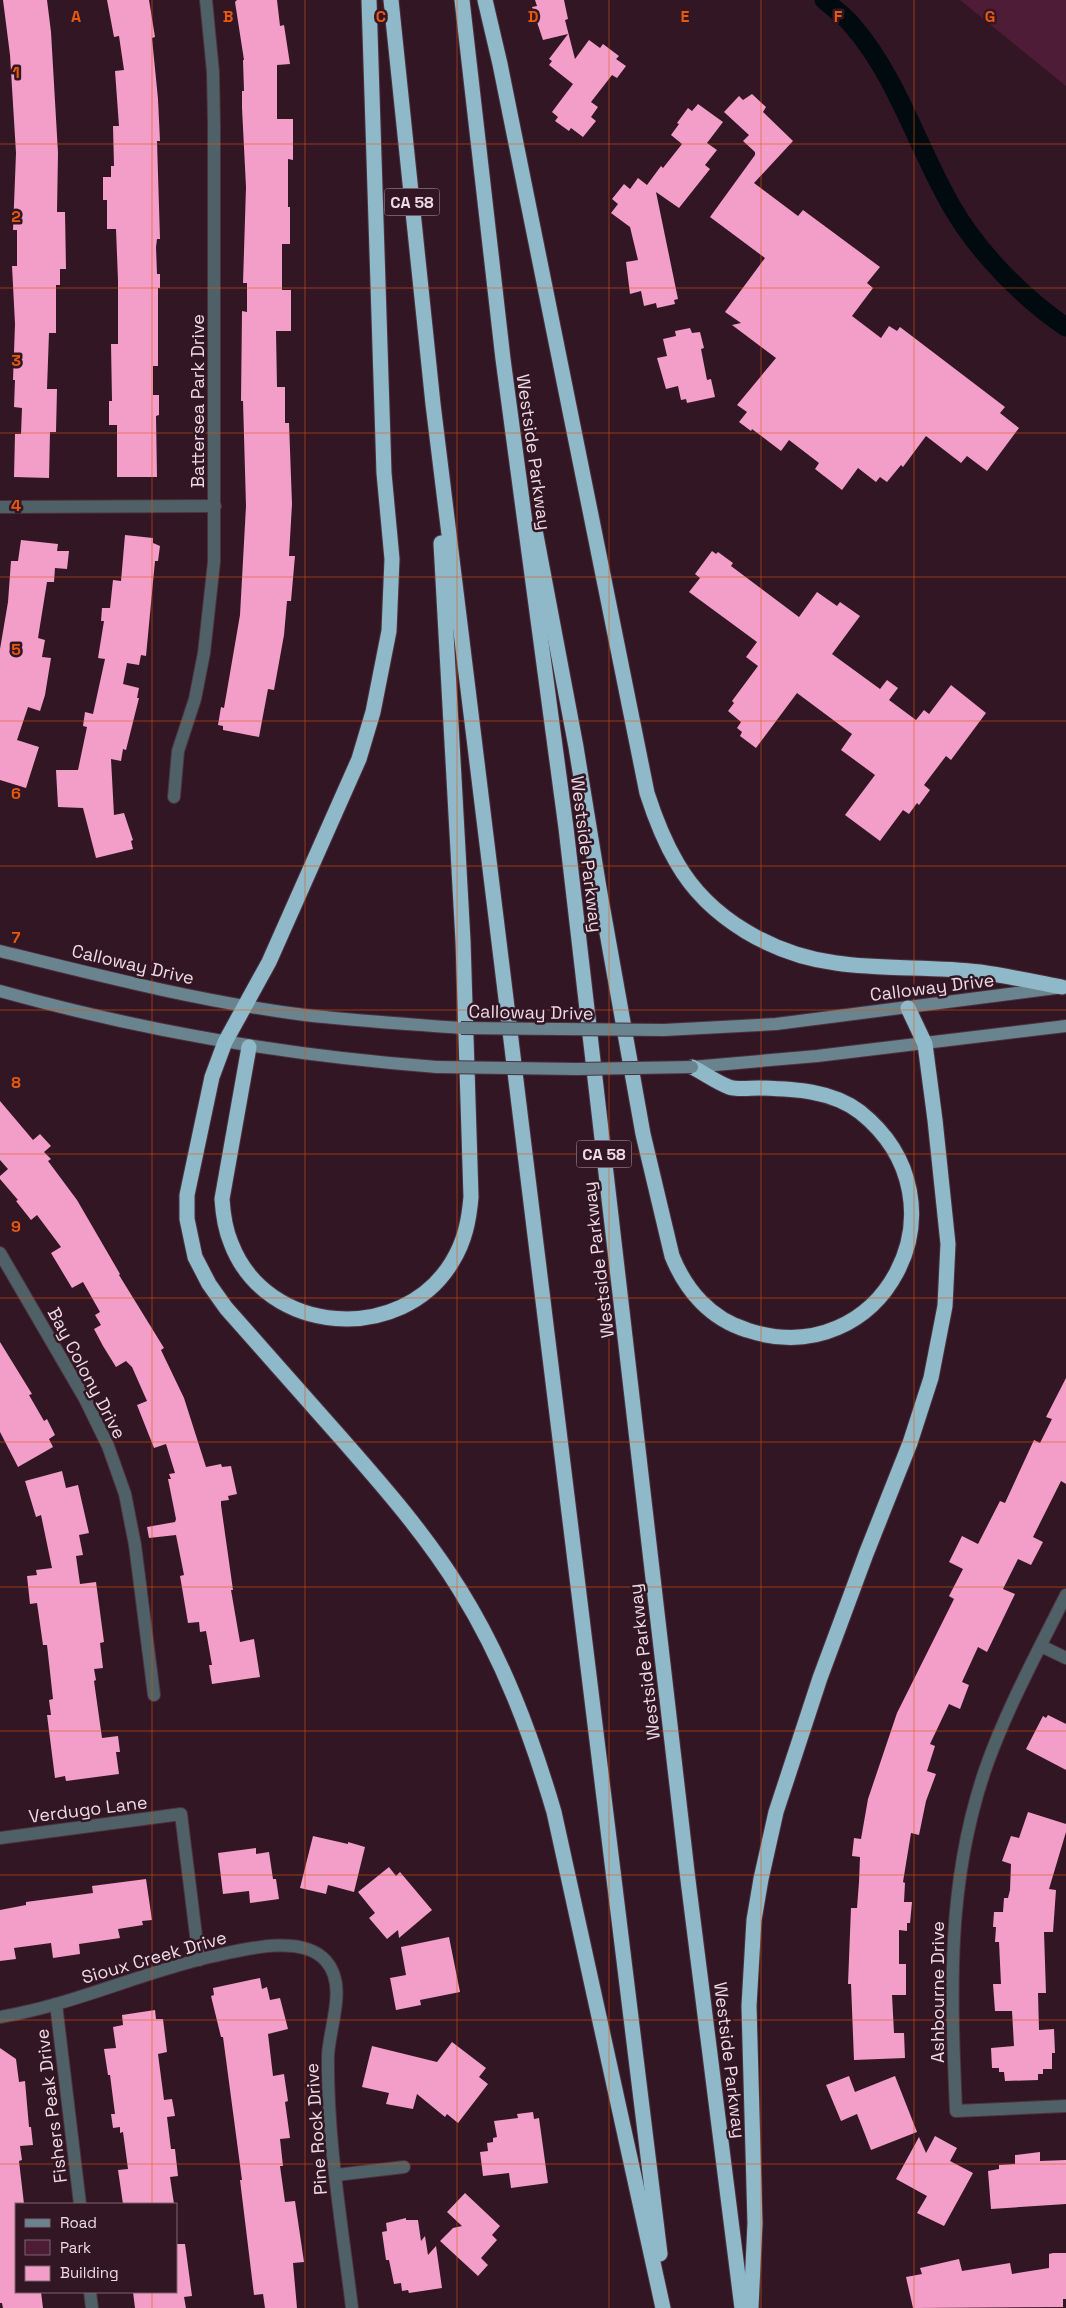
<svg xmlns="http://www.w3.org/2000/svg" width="1066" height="2308" font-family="'Space Grotesk',sans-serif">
<rect width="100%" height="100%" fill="#321624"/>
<path fill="#4e1c37" d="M960,0H1066V86Z"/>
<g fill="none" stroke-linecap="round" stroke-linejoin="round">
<path stroke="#010b0f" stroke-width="19" d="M824,0C833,8 844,15 852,25C898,78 917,147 952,207C978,252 1023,298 1066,327"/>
</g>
<g fill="#f29ec8">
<path d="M3,0H47L51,32L58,153L57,212H65L66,269H60V285H56V333H49L47,389H57L56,432H50L49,478L14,477L15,434H21L22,408L14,407L15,380H13L15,324L12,266H17V230H13L16,153L10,55Z"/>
<path d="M107,0H149L155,37L152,38L158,99L160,141H157L160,239H157L156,247L157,274H160V288H158V366H153V395H159V415L156,416L157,477H117V425H109V401H112L111,344H118V280L116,229H107V200H103V177H111V166H114L113,126H119L115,71L124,70L119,36L114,37Z"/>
<path d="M237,0H277L280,26L284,25L290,64L277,65V119H293V160L288,159V207H290V244H282V290H291V331H276L277,387H285V423H289L292,504L289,556H295L291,601H287L284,635L274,690L268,689L259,737L223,730V726L218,725L221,707L224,708L240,615L246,506L243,401H241L242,311L247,312V283H243L246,187L242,108V91H244L243,60H244L235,2Z"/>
<path d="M535,0H564L568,19L565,20L575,59L589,40L600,48L603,44L619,56L616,59L626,66L617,78L612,75L591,102L598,107L591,117L596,121L583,137L571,128L569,131L555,121L558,117L552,112L573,84L549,65L552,61L549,59L568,34L543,40L532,7L537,6Z"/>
<path d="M752,94L766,107L763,112L793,141L754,183L798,216L803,210L880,267L867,283L873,288L852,316L881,338L889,326L897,331L900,327L1005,407L1000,413L1019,428L987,471L967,456L961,463L926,436L903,467L901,465L887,482L880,477L876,482L858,468L842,490L815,469L819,463L789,440L781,451L752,429L751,431L739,422L747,412L737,405L776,358L732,325L741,323L725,312L765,258L710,217L755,155V152L743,141L749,135L724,112L739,96L743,100Z"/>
<path d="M698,104L723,122L707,143L717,150L705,165L710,169L679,208L656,192L678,299L674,300L675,304L657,308L656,303L644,306L641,291L630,294L626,262L638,260L630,227L611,213L618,204L612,199L624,184L630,189L638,178L647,185L661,166L663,168L682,144L671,135L679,124L677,123L688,108L692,111Z"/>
<path d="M690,328L692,333L700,332L704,348L701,349L707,380L711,379L715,397L687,403L686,399L681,400L678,386L666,389L657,358L667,356L663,339L676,336L675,331Z"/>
<path d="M125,535L153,538V543L160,546L158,561H155L146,656L141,655L139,665L127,663L123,684L139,688L137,698H139L126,750L123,749L121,761L111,759L114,815L124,813L133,840L131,841L133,849L96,858L83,808L58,807L56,770H78L87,727L83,726L85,712L93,714L105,659L98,658L104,621H101L102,608H110L113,580L121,581Z"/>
<path d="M21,540L58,544L57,551H69L67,569L55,568L54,582H47L38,638L45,640L42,657L51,658L45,695L40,711L28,707L17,740L39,747L26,788L0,780V649L8,602L11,561H18Z"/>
<path d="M712,551L716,554L718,552L733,563L731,566L799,617L817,592L837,606L840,602L860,616L832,654L880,689L887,680L898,688L889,700L916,720L924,710L929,714L951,685L986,713L951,760L946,756L924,785L930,790L919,805L917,803L909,814L903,810L880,841L845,815L875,775L841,750L852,734L797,693L756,748L740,736L742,732L737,728L741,722L728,711L734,703L732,701L758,666L746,657L757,642L689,592L700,578L695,574Z"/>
<path d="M0,1101L33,1140L40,1134L51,1146L44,1152L51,1159L48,1161L77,1200L120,1274L119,1275L164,1348L161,1350L184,1398L206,1467L221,1464L222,1467L231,1466L237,1494L228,1496L229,1500L221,1501V1505L233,1590H231L240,1642L254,1639L260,1677L212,1684L209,1665H212L206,1631L200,1632L199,1622L188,1623L180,1576L184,1575L176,1535L149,1538L147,1527L175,1522L176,1519L168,1479H171L169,1474L175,1473L166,1444L154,1448L137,1405L147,1401L132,1367L126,1361L116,1367L103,1346L94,1329L101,1325L95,1315L100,1312L83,1282L72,1288L51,1253L61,1247L37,1215L31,1220L16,1201L18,1200L0,1179V1176L8,1169L0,1160Z"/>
<path d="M0,1342L32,1394L29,1395L44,1421L47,1419L55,1435L49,1439L53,1447L18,1467L0,1432Z"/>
<path d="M1066,1378V1484L1061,1481L1033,1537L1043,1542L1031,1565L1018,1559L1003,1589L1015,1594L987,1652L978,1647L962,1682L969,1685L960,1709L949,1704L930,1744L935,1746L927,1771L936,1774L926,1801L919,1835L911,1833L903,1882L905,1883L904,1902H912L910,1923H907V1931L899,1930V1964H906V1995H892L894,2033H904L905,2058L854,2060L851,1984H848L851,1908H857L859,1882L860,1857L852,1856L854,1838L861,1839L868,1799L897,1713L954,1599L949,1596L963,1569L949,1562L962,1536L978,1544L1000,1501L1005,1503L1034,1440L1040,1443L1052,1419L1046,1417Z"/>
<path d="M62,1471L66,1488L78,1485L89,1533L79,1535L83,1555L76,1556L80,1584L96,1582L104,1642L100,1643L103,1668L94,1669L96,1680L94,1681L102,1738L118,1736L120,1752H116L119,1774L66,1781L65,1776L55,1778L47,1715H51L49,1700L53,1699L47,1645H43L37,1603L30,1604L27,1576L37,1575L36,1570L52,1568L41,1515L36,1517L25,1481Z"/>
<path d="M1048,1715L1066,1724V1770L1026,1749L1043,1716L1046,1718Z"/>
<path d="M1028,1812L1066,1824V1832L1049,1889L1056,1890L1053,1932H1044L1046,1993H1038L1039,2030L1054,2029L1055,2053H1052V2069H1043V2074H1038V2080L1005,2081L1004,2072H999V2068H992L991,2048L1014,2046L1012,2011H995L993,1984H1001L999,1942H995L996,1927H993L994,1912H1003L1004,1898H1008L1010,1890L1011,1864L1002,1861L1007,1847L1011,1836L1019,1838Z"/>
<path d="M313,1836L348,1844V1842L365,1847L354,1892L328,1885L326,1894L300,1888Z"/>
<path d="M256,1848V1854L269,1852L273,1879H276L279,1899L250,1903L249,1891L223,1894L218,1853Z"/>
<path d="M389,1867L396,1876L400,1872L432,1910L399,1938L398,1930L387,1939L369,1918L375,1913L358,1892Z"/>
<path d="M146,1879L152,1920L142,1921L143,1925L118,1929L120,1938L79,1944L80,1954L53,1958L51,1943L14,1948L16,1959L0,1961V1910L26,1905V1902L93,1893L92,1886Z"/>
<path d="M449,1937L460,1992L420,2000L421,2005L396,2010L390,1978L406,1975L401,1947Z"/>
<path d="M260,1978L262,1989L267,1987L270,2000L280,1998L288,2029L268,2034L273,2076L284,2074L288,2101L285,2102L290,2138L280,2139L283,2166H280L285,2202L295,2201L304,2262L293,2263L297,2308H265L263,2294L254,2295L240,2180H242L223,2037H221L211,1996L214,1995L213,1988Z"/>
<path d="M155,2010L156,2019H163L167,2052L158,2054L164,2100L172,2099L175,2116L167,2117L171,2149H175L178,2176L170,2177L174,2204H123L118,2170L128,2169L123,2132L120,2133V2127L113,2128L111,2114H115L110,2075H108L104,2049L116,2048L113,2027L123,2025L122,2015Z"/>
<path d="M452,2042L486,2068L479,2077L488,2084L458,2123L447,2114L445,2117L417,2094L413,2109L386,2104L389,2093L362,2087L372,2046L437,2062Z"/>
<path d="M0,2048L16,2059L19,2082L25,2081L29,2127H31L33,2145L20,2146L22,2160L19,2161L24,2204H16V2292H41L43,2308H3L2,2303H0Z"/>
<path d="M849,2076L855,2092L895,2076L917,2132L871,2150L857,2114L841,2121L826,2085Z"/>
<path d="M533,2112L534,2119L539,2118L548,2183L511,2188L509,2173L483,2176L480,2152L488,2151L487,2143L493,2142V2138L497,2137L494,2121L518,2118L517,2114Z"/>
<path d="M935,2136L957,2148L950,2161L973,2173L944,2226L917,2213L927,2196L896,2179L919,2137L926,2153Z"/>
<path d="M1040,2152V2161L1066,2160V2204L991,2209L988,2171L999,2169V2165L1015,2164V2155Z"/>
<path d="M465,2193L500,2226L492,2235L497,2240L481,2258L488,2265L478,2276L440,2241L453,2228L462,2226L447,2212Z"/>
<path d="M406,2218V2220H418L421,2241L425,2236L428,2255L436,2246L442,2288L409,2293L408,2290L402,2291L401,2283L394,2284L389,2260H386L382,2232L387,2231L386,2223Z"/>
<path d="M176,2244H185L192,2296L184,2297L186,2308H135L133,2292H176Z"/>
<path d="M1053,2253H1066V2299H1063V2307L913,2308L906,2277L922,2274L920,2268L959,2259L962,2271L1010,2263L1012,2274L1049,2268V2254Z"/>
</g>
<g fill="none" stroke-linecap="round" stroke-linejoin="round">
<g stroke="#4c313f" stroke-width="14">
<g id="street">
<path d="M0,507L215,506"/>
<path d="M174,797L178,751L195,699L204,653L214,562V124L213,72L206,0"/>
<path d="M0,1253L85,1399L108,1446L125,1494L135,1545L154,1695"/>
<path d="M1066,1595C1037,1653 1006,1710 985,1770C946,1885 951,1992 956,2111L1066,2106"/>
<path d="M1041,1646L1066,1658"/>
<path d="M0,1838L181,1814L199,1960"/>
<path d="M56,2004L80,2204"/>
<path d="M0,2017C73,2005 142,1972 214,1956C245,1949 303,1934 326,1961C348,1986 329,2027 328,2056C327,2140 342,2225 352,2308"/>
<path d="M336,2175L404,2167"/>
<path d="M90,2292L92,2308"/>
</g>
</g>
<g stroke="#4c313f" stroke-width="14">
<g id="secondary">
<path d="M0,951C101,976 202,1002 305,1015C357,1021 409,1024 461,1028"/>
<path d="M0,991C143,1031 289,1056 437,1067"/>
<path d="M664,1030L776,1024L1056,988"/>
<path d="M692,1067L817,1056L1066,1026"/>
</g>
</g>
<g stroke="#4c313f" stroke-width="17">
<g id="highway">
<path d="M369,0L384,473L392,559L389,631L373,712L359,759L269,962L225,1042L212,1077L187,1195V1219L195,1257L209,1284L226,1308C264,1351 303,1395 341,1438C384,1487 426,1535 460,1590C503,1659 531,1734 554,1812L663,2308"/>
<path d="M391,0L433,404L660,2254"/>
<path d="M462,0L503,359L566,828L688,1880L742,2308"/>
<path d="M485,0L500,64L647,793C655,818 664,841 677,863C709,919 774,955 836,963C884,970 932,966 980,972C1008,976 1035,982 1062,987"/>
<path d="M535,530L576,747L599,888L643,1134L672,1256C686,1291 711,1319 747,1330C882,1375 974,1203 860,1112C831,1090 793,1089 759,1088C750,1088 737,1090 729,1087C716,1082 704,1073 692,1067"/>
<path d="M249,1047L222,1199C223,1214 225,1229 231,1243C266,1336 402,1345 452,1262C465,1241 469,1220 471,1197L463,941L441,543"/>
<path d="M751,2308L755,2223L749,2006L754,1920L761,1879L776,1812L820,1678L866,1554L910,1443L931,1378L945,1306L948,1244L935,1120L925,1044L908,1008"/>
</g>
</g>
<use href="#street" stroke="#4f6066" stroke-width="12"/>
<use href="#secondary" stroke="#69848e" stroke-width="12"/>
<use href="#highway" stroke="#8fb8c8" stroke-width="15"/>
<g stroke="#4c313f" stroke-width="14" stroke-linecap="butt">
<g id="secondary-bridge">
<path d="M461,1028L664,1030"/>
<path d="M437,1067L577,1069L692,1067"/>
</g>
</g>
<use href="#secondary-bridge" stroke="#69848e" stroke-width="12"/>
</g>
<path fill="none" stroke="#e8590c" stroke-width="1" stroke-opacity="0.55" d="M152,0V2204M305,0V2308M457,0V2308M609,0V2308M761,0V2308M914,0V2308M0,144H1066M0,288H1066M0,433H1066M0,577H1066M0,721H1066M0,866H1066M0,1010H1066M0,1154H1066M0,1298H1066M0,1442H1066M0,1587H1066M0,1731H1066M0,1875H1066M0,2020H1066M0,2164H1066M152,2292V2308"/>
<g text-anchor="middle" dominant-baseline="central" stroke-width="5" stroke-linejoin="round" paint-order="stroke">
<g fill="#321624" stroke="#b69faa" stroke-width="1">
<rect x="384.5" y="188.5" width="55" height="27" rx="4"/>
<rect x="576.5" y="1140.5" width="55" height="27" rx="4"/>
</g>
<g font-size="16" font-weight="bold" fill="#eedae3">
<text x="412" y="202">CA 58</text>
<text x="604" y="1154">CA 58</text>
</g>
<g font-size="18" fill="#eedae3" stroke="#321624">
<text transform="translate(197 401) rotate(-90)">Battersea Park Drive</text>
<text transform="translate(534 452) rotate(82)">Westside Parkway</text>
<text transform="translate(587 854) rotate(83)">Westside Parkway</text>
<text transform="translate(133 964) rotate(13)">Calloway Drive</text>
<text transform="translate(932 987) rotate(-7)">Calloway Drive</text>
<text transform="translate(531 1012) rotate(1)">Calloway Drive</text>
<text transform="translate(598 1260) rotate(-97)">Westside Parkway</text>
<text transform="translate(87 1373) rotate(62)">Bay Colony Drive</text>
<text transform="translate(644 1662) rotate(-97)">Westside Parkway</text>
<text transform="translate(88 1809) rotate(-7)">Verdugo Lane</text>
<text transform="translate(154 1957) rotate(-16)">Sioux Creek Drive</text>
<text transform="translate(937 1992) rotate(-90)">Ashbourne Drive</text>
<text transform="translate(730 2060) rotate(83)">Westside Parkway</text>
<text transform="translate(51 2106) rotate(-97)">Fishers Peak Drive</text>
<text transform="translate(316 2129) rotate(-94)">Pine Rock Drive</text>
</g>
</g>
<g font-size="16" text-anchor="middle" font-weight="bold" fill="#e8590c" stroke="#321624" stroke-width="5" stroke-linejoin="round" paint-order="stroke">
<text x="76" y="22">A</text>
<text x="228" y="22">B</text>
<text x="381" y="22">C</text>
<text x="533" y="22">D</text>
<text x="685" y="22">E</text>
<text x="838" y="22">F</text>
<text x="990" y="22">G</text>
<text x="16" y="78">1</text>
<text x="16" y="222">2</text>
<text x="16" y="366">3</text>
<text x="16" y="511">4</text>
<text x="16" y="655">5</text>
<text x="16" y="799">6</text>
<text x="16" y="943">7</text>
<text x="16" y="1088">8</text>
<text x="16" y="1232">9</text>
</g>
<rect x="15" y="2203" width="162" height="90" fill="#321624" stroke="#7d6470"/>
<rect x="25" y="2219" width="25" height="8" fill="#69848e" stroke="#7d6470"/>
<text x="60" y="2228" font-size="15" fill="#eedae3">Road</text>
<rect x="25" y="2240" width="25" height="15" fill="#4e1c37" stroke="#7d6470"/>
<text x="60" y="2253" font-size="15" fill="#eedae3">Park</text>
<rect x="25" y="2266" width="25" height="15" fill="#f29ec8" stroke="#7d6470"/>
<text x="60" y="2278" font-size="15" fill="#eedae3">Building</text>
</svg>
